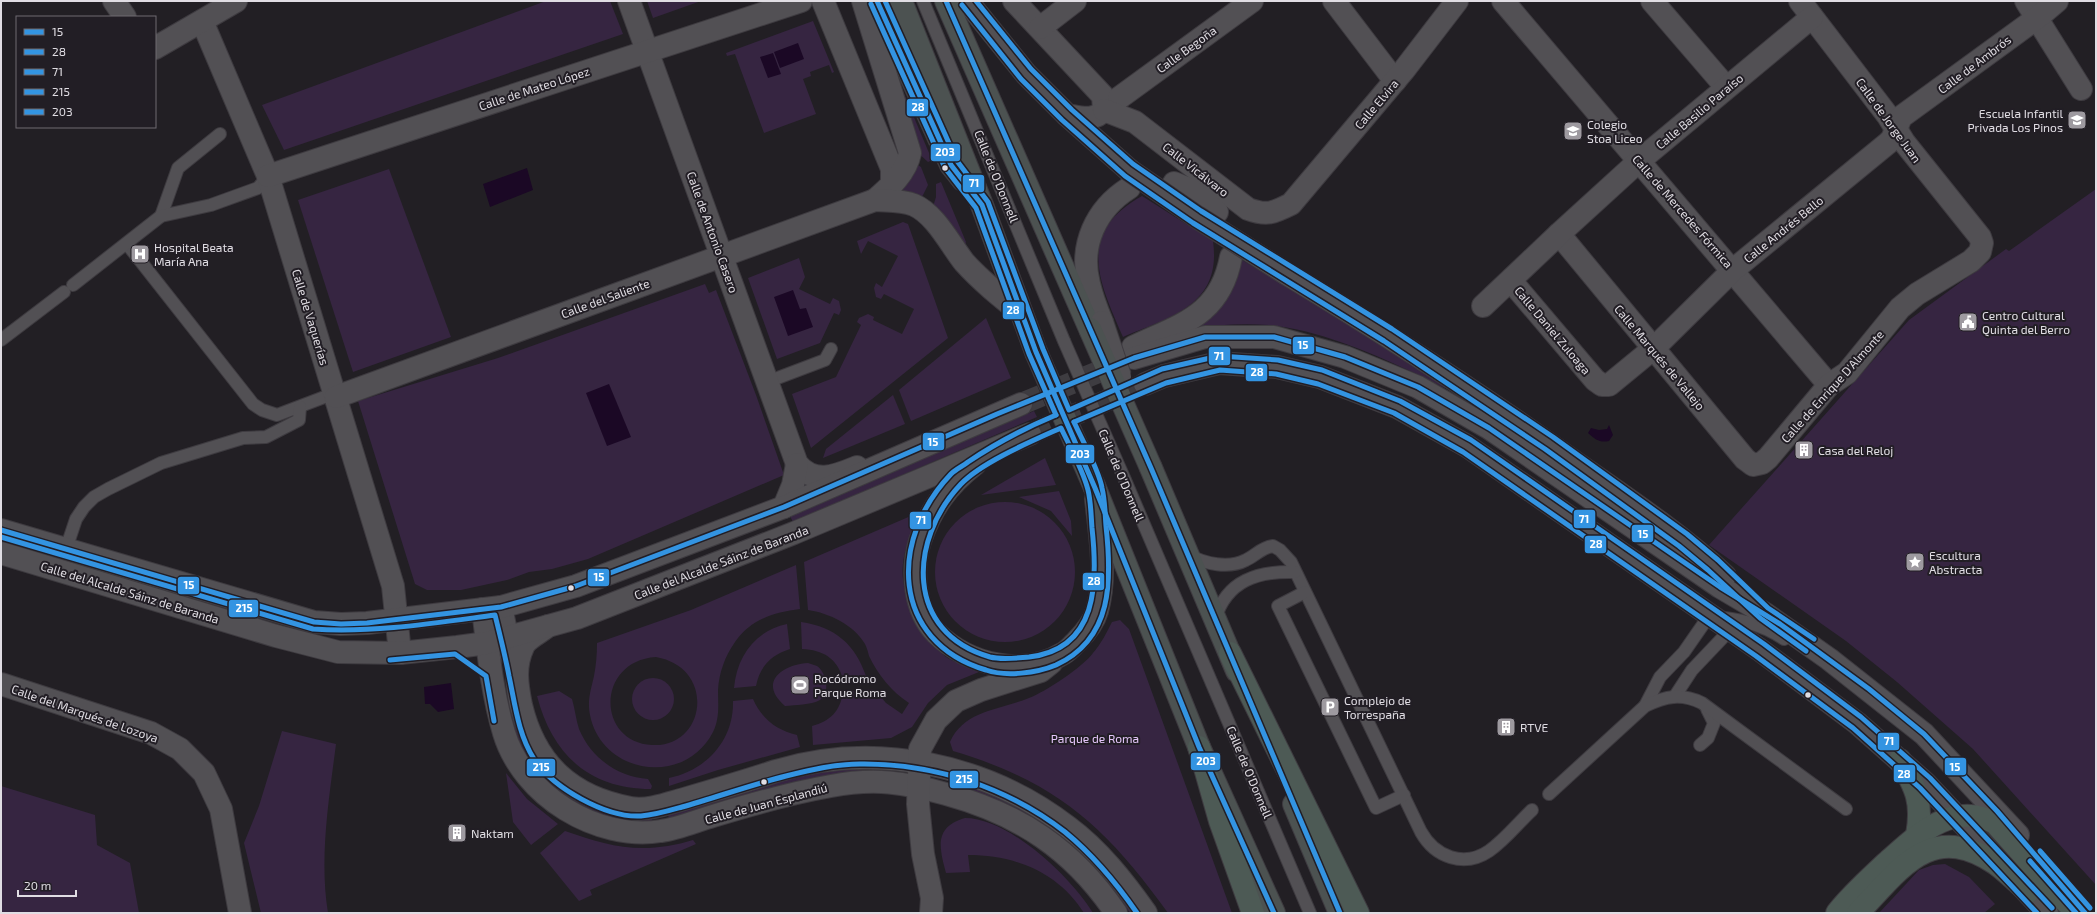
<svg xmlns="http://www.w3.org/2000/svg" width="2097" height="914" font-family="'Exo 2',sans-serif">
<rect width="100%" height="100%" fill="#221f24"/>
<g fill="#362541" fill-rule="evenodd">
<path d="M546,1H610L623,34L284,150L262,105Z"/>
<path d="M647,1H701L653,18Z"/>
<path d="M813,21L834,72L832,73L829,65L810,72L811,76L803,79L816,114L764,133L735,54L727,56L726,53Z"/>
<path d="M894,70L932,160L928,162L915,150Z"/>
<path d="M916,164L921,167L928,185L920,201L899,191Z"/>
<path d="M389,169L451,337L353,372L298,200Z"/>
<path d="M941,182L966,242L964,248L932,210L936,197V184Z"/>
<path d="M2096,189V885L1973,749L1897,682L1846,641L1709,545L1909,320L2006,249L2009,251Z"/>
<path d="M1142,196L1213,241C1222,305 1171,317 1123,337C1099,282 1075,233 1142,196Z"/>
<path d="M903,222L908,224L948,338L811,448L792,394L836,377L861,325L857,322L859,318L868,314L874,317L873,320L902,334L914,309L884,294L881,299L876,297L874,288L876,283L882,287L898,256L868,241L861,254L857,241Z"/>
<path d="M799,258L805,277L799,289L830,304L833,298L839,301L841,310L839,315L834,313L820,343L777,359L748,278Z"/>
<path d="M1242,260L1349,322L1463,395C1444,389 1428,379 1410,371C1367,351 1317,330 1269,325C1244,323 1218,325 1193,327C1221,312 1236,291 1242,260Z"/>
<path d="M705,284L709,293L716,290L756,395L784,475L588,559L552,569L529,572L507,580L461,590H427L415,584L358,401L498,358Z"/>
<path d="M986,318L1011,378L911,421L899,390Z"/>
<path d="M893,395L905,424L823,458L826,449Z"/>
<path d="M1034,411L1037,417L793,522L790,516Z"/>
<path d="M1045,458L1056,485L981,495Z"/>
<path d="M1059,491L1071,521L1072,536L1051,511L1019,497Z"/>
<circle cx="1005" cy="572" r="70"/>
<path d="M920,512C899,558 894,582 922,626C929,637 935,649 946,657C955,663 973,667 979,672L947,685L928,703L912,727L891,738L813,745L812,726C830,721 840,712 843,692L874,689L886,703L902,714L909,703C892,692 878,675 869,656C868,652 867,648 865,644C854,625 829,613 808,610L804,562Z"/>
<path d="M796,565L800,609C774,612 750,620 735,642C725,656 719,673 718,690C718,704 720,718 713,732C685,787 602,775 590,715C587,700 591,690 594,676C596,665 597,655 597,643L691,610ZM656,657C717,668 706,748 652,745C596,742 596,661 656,657Z"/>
<path d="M1120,620L1129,629L1232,913H1168C1106,827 1057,782 953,751L950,742C964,710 1000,710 1029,698C1045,692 1083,667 1093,653C1101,644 1107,632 1112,622Z"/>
<path d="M801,622C835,627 855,644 866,676L843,679C837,658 823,650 802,649Z"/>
<path d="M787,624L790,649C771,655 760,666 756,686L734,688C737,656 755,631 787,624Z"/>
<path d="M808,663C811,664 814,665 817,666C826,672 831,693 820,700C811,705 795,705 785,706C758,683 781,665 808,663Z"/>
<circle cx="653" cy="699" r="21"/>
<path d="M559,691L572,699C575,709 576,720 579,729C591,758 618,777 648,779L652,786L651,789C589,789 552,754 537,696Z"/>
<path d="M753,699C762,719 776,730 797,735L800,747L718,770L669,786V778C707,770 734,740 733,701Z"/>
<path d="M512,701L530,751L652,817V822C593,820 546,799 519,744C513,732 510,716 506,703Z"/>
<path d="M282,731L336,744C329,799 319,858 328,913H261L244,843L259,806Z"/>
<path d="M844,768L870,769V771L811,778L669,819L668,814L792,776Z"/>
<path d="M506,773L527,799L558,824L531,845L513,822Z"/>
<path d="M968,785L1006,797L1082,849L1136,913H1130L1108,884L1034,819L1004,803L969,789Z"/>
<path d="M1,786L95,815L97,845L130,863L139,913H1Z"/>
<path d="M965,818C1009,818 1071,877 1093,913H1084C1058,872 1015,855 968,855L970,872L946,873C939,847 934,827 965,818Z"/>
<path d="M565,831C578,835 591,840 604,843C634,851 664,849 693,840L696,844L590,890L592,895L579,901L540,853Z"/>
<path d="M1945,864L1969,877L1995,904L1984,913H1879L1919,870L1933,865Z"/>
</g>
<g fill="#1b0825">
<path d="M798,43L804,59L780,68L774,52Z"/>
<path d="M773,53L781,74L768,78L760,57Z"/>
<path d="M527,168L533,190L490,207L483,184Z"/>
<path d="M793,290L800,309L806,308L813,327L788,336L774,297Z"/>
<path d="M609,384L631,437L607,446L586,393Z"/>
<path d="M1609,425L1613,435L1609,441C1600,443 1596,440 1588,433L1591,428L1599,430L1607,429Z"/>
<path d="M451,683L454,709L438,712L430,704H425L424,687Z"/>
</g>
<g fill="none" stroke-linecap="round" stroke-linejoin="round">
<g stroke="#3e3c41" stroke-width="22" stroke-dasharray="22 11" stroke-linecap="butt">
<path d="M1021,404L1125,361"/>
<path d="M1030,434L1145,384"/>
</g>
<g stroke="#3e3b40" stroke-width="14">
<g id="lane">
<path d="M923,1L1064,341"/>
<path d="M161,216L178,168L220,134"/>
<path d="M127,244L253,404L262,410L277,415L335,393"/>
<path d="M73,285L161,216L211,205L258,188L268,176"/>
<path d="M1,340L64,292"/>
<path d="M767,382L825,360L831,349"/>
<path d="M1125,480L1310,913"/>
<path d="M66,549L76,519L84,507L94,497L108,489L161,463L243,438L266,437L299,420L300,407"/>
<path d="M1189,555C1205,564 1229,569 1246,560C1257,555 1260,548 1273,546L1280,550L1291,562L1421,832C1435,857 1464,868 1489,851C1505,840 1518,823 1532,810"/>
<path d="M1305,592L1278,606L1376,808L1404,795"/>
<path d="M1215,619C1227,580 1258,571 1295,572"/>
<path d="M1675,696L1692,670L1730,630"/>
<path d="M1645,706L1660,677L1684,652L1709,616C1737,619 1761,623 1784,639"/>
<path d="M1700,745L1708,738L1714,723L1707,709"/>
<path d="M1549,794L1645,706C1666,696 1681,693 1702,703L1846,809"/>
</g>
</g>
<g stroke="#3e3b40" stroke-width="24">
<g id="street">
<path d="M114,1L125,17"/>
<path d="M629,1L797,464C815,485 835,476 857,467"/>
<path d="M823,1L892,169V185"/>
<path d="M863,1L910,153C906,173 890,187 875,200"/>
<path d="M1014,1L1103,96L1104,110C1094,122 1080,117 1067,115"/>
<path d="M1334,1L1395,81"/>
<path d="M1503,1L1829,385"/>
<path d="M1652,1L1726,87"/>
<path d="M2026,1L2081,89"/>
<path d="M202,21L268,176L393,586L400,653"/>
<path d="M1040,28L1075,1"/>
<path d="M155,48L236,1"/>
<path d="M1119,98L1252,1"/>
<path d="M1104,110L1135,122L1248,209C1267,216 1273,213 1291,204L1404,70L1457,1"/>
<path d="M268,176L801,1"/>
<path d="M1559,234L1745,459L1753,465L1762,463L1768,458L1829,385L1847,373L1900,308L1917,294L1971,261L1980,252L1982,243L1980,237L1904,142L1888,116L1800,1"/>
<path d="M1511,281L1595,380L1602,385H1609L1654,348L1733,270L1888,143L1892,139L1901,117L2037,18L2057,1"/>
<path d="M1483,306L1559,234L1639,161L1812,17"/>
<path d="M336,397L875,200C888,201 902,200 914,205C935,214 950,244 964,262C981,281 1001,297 1021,313"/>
<path d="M784,507L793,485L797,464"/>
<path d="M501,607L511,655"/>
<path d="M483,609C488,650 492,693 504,733C523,796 597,841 661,831C678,829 696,821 713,816C752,804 791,793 831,786C874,778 904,782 946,794C1019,814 1073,849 1116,913"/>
<path d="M548,626C541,632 526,639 523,647C514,666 517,685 521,705C535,764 571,797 631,808C648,811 669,803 684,799C715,790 746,781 776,771C876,741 986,764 1068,827C1099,850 1124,882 1146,913"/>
<path d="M1,684L151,733L180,749L204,773L221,809L240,913"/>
<path d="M931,913L932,898L923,854L918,804L920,749L936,720L956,701L981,690L1041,671L1051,663"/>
</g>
</g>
<g stroke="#3e3b40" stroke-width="24">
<g id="secondary">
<path d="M967,1L1026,74L1067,115L1129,170"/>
<path d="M1174,183L1191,190L1217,212"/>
<path d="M1287,274C1388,335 1487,399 1583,468C1632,502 1682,536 1725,576"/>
<path d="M1102,322C1097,310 1092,297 1089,284C1079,245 1096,209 1129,188"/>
<path d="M1133,347C1181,324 1220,316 1231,257"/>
<path d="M1134,358L1205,337H1274L1345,357L1418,387L1489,428L1720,587L1764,613L1829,659L1924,734L2018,835"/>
<path d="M1145,384L1164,376L1219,363L1277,367L1320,377L1397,407L1467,446L1760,650L1857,723L1925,783L2047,913"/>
<path d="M975,464C948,485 931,508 920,541C911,570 914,610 936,633C969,665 1023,678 1064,653C1069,650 1073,645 1077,641C1085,633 1094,621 1097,611C1107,574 1100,536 1096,499"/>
<path d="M1,530L314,622L341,624L367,623L501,607L576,586L784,507L1021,404"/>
<path d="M1,553L276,636L338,652L400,653L457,647L487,643L577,618L794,533L1030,434"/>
</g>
</g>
<g stroke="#3e3b40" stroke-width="24">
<g id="primary">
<path d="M877,1L951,165L963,180"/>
<path d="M901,1L982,205L1036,352"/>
<path d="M946,1L1090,329"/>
<path d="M1151,468L1237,671"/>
<path d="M1095,488L1199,747L1274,913"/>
<path d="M1294,804L1340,913"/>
</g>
</g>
<g stroke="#3e3b40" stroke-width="24">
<g id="highway">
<path d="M1230,653L1358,913"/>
<path d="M1199,747L1220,821L1253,913"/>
<path d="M1900,760C1916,788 1923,802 1917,835"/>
<path d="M1837,913C1851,895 1869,879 1886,863C1917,836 1951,800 1995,823L2062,898L2078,913"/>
<path d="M1858,913C1900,869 1931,820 1996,864C2007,872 2018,883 2028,892"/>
</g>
</g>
<use href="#lane" stroke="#525054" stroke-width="12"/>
<use href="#street" stroke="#525054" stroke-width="22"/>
<use href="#secondary" stroke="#525054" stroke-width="22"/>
<use href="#primary" stroke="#4c5251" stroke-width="22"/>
<use href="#highway" stroke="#4d5a55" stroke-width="22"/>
<g stroke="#3e3b40" stroke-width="14" stroke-linecap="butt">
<path id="lane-bridge" d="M1064,341L1125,480"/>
</g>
<g stroke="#3e3b40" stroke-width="24" stroke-linecap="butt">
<g id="secondary-bridge">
<path d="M1129,170L1197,217L1287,274"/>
<path d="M1102,322L1120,376"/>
</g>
</g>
<g stroke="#3e3b40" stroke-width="24" stroke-linecap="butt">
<g id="primary-bridge">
<path d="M1090,329L1151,468"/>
<path d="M1036,352L1095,488"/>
</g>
</g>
<use href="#lane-bridge" stroke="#525054" stroke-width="12"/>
<use href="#secondary-bridge" stroke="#525054" stroke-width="22"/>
<use href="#primary-bridge" stroke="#4c5251" stroke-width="22"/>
<g stroke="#221e25" stroke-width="8">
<path id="bus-1" d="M1,530L314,622L341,624L367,623L501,607L576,586L784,507L997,414L1134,358L1205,337H1274L1345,357L1418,387L1489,428L1720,587L1780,624L1869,689L1924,734L1997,811L2085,913"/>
</g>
<g stroke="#221e25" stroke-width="8">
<g id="bus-2">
<path d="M871,4L945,168L976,208L1029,354L1056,415"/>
<path d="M962,5L1021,79L1062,120L1125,176L1193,223L1384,341L1545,449L1679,546L1708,570L1760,618L1806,651"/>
<path d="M1074,422L1166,383L1220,370L1276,374L1318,384L1394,413L1463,452L1756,656L1853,728L1920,788L2037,913"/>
<path d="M1061,428C1070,447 1083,470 1088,490C1091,502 1091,516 1092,528C1098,583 1098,649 1029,657C1016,658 1002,660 990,657C905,633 908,540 961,484C982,462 1032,441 1061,428Z"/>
<path d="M2030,861L2076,913"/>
</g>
</g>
<g stroke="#221e25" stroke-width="8">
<g id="bus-3">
<path d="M885,1L957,161L988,202L1043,349L1069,410L1162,369L1219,356L1278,360L1322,370L1400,401L1471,440L1764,644L1861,717L1930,778L2052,908"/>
<path d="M976,1L1031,69L1072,110L1133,164L1201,211L1392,329L1553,437L1687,534L1718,560L1768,608L1814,639"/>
<path d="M1056,415C1025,428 996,443 968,462C963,466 956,469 951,474C889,539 890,641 986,670C1006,677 1037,673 1056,665C1113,639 1112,580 1106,526C1105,514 1105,500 1102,488C1099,470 1082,440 1074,422"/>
<path d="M2040,851L2090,908"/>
</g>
</g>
<g stroke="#221e25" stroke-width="8">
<g id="bus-4">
<path d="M1,537L313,629C374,633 435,623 495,615C500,635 505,655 509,676C515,704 518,734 534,759C553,788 606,818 641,816C655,815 668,811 682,807C717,797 751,785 786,776C810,770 835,764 860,764C933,763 1007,787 1065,832C1093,855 1117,884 1137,913"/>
<path d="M390,660L455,654L486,676L494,721"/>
</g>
</g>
<g stroke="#221e25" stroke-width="8">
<g id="bus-5">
<path d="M877,1L951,165L982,205L1036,352L1095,488L1199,747L1274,913"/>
<path d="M946,1L1151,468L1340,913"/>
</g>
</g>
<use href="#bus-1" stroke="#3394e2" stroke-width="5"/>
<use href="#bus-2" stroke="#3394e2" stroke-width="5"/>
<use href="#bus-3" stroke="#3394e2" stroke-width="5"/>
<use href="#bus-4" stroke="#3394e2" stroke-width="5"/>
<use href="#bus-5" stroke="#3394e2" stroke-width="5"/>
</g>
<defs>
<g id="school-square" transform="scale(1)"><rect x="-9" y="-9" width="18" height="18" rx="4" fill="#9e9aa0" stroke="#221e25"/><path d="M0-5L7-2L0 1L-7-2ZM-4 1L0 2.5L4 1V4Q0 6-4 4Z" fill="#fff"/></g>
<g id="hospital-square" transform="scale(1)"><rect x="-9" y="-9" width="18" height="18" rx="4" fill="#9e9aa0" stroke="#221e25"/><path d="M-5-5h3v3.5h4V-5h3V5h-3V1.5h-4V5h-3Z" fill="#fff"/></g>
<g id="civic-square" transform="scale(1)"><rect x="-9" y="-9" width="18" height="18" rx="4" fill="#9e9aa0" stroke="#221e25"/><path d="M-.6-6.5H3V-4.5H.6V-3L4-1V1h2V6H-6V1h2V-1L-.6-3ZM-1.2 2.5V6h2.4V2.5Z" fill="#fff"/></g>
<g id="building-square" transform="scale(1)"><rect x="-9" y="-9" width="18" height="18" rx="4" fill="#9e9aa0" stroke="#221e25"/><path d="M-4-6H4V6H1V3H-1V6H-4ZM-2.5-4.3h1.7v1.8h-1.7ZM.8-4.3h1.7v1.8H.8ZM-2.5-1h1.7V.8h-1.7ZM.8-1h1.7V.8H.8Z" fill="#fff"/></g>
<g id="sight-square" transform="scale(1)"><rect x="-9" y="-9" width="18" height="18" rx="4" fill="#9e9aa0" stroke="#221e25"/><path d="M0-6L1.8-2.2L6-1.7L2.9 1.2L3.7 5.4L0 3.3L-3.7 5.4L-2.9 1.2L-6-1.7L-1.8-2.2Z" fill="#fff"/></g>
<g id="stadium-square" transform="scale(1)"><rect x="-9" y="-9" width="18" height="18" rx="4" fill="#9e9aa0" stroke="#221e25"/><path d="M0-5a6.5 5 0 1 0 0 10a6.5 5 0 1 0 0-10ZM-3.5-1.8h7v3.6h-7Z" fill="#fff"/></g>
<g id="parking-square" transform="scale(1)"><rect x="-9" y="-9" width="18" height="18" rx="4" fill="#9e9aa0" stroke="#221e25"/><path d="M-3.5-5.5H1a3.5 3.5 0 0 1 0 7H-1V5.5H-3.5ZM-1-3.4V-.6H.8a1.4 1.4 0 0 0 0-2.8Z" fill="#fff"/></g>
</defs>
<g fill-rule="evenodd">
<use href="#school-square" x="2077" y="120"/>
<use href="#school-square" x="1573" y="131"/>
<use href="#hospital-square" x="140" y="254"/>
<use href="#civic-square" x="1968" y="322"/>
<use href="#building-square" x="1804" y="450"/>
<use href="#sight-square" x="1915" y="562"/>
<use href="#stadium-square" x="800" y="685"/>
<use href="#parking-square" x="1330" y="707"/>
<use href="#building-square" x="1506" y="727"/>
<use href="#building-square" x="457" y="833"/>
</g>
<g fill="#e0dde3" stroke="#221e25" stroke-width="1.5">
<circle cx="945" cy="168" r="3.5"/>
<circle cx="571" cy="588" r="3.5"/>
<circle cx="1808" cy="695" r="3.5"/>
<circle cx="764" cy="782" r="3.5"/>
</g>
<g text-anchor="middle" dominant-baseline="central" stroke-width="4" stroke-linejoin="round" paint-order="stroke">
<g font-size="12" fill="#e0dde3" stroke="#221e25">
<text transform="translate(1186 49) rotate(-36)">Calle Begoña</text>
<text transform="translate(1974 64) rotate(-37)">Calle de Ambrós</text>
<text transform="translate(534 88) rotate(-18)">Calle de Mateo López</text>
<text transform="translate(1376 104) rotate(-50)">Calle Elvira</text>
<text transform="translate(1699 111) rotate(-40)">Calle Basilio Paraíso</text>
<text transform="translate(1889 120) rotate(54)">Calle de Jorge Juan</text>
<text transform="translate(1196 169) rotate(38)">Calle Vicálvaro</text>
<text transform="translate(997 176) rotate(68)">Calle de O'Donnell</text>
<text transform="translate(1683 211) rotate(49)">Calle de Mercedes Fórmica</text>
<text transform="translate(1783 229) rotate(-39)">Calle Andrés Bello</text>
<text transform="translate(713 232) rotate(70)">Calle de Antonio Casero</text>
<text transform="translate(605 298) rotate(-20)">Calle del Saliente</text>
<text transform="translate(311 317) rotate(73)">Calle de Vaquerías</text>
<text transform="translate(1553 330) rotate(50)">Calle Daniel Zuloaga</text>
<text transform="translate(1660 357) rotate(50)">Calle Marqués de Vallejo</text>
<text transform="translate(1832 386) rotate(-48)">Calle de Enrique D'Almonte</text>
<text transform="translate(1122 475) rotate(67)">Calle de O'Donnell</text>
<text transform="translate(721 562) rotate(-21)">Calle del Alcalde Sáinz de Baranda</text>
<text transform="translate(130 592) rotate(17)">Calle del Alcalde Sáinz de Baranda</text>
<text transform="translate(85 713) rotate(19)">Calle del Marqués de Lozoya</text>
<text transform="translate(1250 772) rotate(67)">Calle de O'Donnell</text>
<text transform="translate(766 803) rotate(-15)">Calle de Juan Esplandiú</text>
</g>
<g font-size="12" fill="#e0dde3" stroke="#221e25" text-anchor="start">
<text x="2063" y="113" text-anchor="end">Escuela Infantil<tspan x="2063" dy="14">Privada Los Pinos</tspan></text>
<text x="1587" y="124">Colegio<tspan x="1587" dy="14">Stoa Liceo</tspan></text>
<text x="154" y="247">Hospital Beata<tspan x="154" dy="14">María Ana</tspan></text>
<text x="1982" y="315">Centro Cultural<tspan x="1982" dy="14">Quinta del Berro</tspan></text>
<text x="1818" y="450">Casa del Reloj</text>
<text x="1929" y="555">Escultura<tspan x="1929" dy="14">Abstracta</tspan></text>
<text x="814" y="678">Rocódromo<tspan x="814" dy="14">Parque Roma</tspan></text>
<text x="1344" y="700">Complejo de<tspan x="1344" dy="14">Torrespaña</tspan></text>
<text x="1520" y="727">RTVE</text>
<text x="471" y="833">Naktam</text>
</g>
<g font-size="12" fill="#e4c6f9" stroke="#221e25">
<text x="1095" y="738">Parque de Roma</text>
</g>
</g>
<g stroke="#221e25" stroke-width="1.5">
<rect x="906" y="98" width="23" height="19" rx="4" fill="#3394e2"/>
<rect x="930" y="143" width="31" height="19" rx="4" fill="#3394e2"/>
<rect x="962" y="174" width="23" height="19" rx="4" fill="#3394e2"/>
<rect x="1002" y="301" width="23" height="19" rx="4" fill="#3394e2"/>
<rect x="1292" y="336" width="23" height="19" rx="4" fill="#3394e2"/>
<rect x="1208" y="346" width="23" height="20" rx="4" fill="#3394e2"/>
<rect x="1245" y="363" width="23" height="19" rx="4" fill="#3394e2"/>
<rect x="922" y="432" width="23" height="19" rx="4" fill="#3394e2"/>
<rect x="1065" y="444" width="30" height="20" rx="4" fill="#3394e2"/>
<rect x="1573" y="509" width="23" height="20" rx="4" fill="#3394e2"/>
<rect x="909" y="511" width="23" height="19" rx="4" fill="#3394e2"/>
<rect x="1631" y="524" width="23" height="19" rx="4" fill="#3394e2"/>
<rect x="1584" y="535" width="23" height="19" rx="4" fill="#3394e2"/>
<rect x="587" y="568" width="23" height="19" rx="4" fill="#3394e2"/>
<rect x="1082" y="572" width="23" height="19" rx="4" fill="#3394e2"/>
<rect x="177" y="576" width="23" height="19" rx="4" fill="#3394e2"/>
<rect x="228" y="599" width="31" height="19" rx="4" fill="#3394e2"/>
<rect x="1877" y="732" width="23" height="19" rx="4" fill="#3394e2"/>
<rect x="1190" y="752" width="31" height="19" rx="4" fill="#3394e2"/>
<rect x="1944" y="757" width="23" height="19" rx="4" fill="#3394e2"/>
<rect x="526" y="758" width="30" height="19" rx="4" fill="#3394e2"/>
<rect x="1893" y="764" width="23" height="19" rx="4" fill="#3394e2"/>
<rect x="949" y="770" width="30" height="19" rx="4" fill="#3394e2"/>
</g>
<g font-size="11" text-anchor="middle" font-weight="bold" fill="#fff">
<text x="918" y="111">28</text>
<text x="945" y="156">203</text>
<text x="974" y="187">71</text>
<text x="1013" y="314">28</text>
<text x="1303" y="349">15</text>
<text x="1219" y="360">71</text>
<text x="1257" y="376">28</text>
<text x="933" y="446">15</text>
<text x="1080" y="458">203</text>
<text x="1584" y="523">71</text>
<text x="921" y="524">71</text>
<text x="1643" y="538">15</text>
<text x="1596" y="548">28</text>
<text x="599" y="581">15</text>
<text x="1094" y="585">28</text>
<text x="189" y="589">15</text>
<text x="244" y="612">215</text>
<text x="1889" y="745">71</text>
<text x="1206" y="765">203</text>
<text x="1955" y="771">15</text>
<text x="541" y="771">215</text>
<text x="1904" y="778">28</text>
<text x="964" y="783">215</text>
</g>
<rect width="2097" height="914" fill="none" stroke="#e0dde3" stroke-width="4"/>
<rect x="16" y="16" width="140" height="112" fill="#221e25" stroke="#6e6a71"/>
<rect x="24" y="29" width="20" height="6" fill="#3394e2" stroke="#6e6a71"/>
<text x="52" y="36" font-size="12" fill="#e0dde3">15</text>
<rect x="24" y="49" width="20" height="6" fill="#3394e2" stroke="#6e6a71"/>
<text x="52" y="56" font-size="12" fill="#e0dde3">28</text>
<rect x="24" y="69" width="20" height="6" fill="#3394e2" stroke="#6e6a71"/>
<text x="52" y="76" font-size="12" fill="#e0dde3">71</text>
<rect x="24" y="89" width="20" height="6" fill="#3394e2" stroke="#6e6a71"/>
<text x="52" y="96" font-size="12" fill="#e0dde3">215</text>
<rect x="24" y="109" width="20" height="6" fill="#3394e2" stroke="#6e6a71"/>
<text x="52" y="116" font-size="12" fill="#e0dde3">203</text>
<path d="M18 890v6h58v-6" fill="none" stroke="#e0dde3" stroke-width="2"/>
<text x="24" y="890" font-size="12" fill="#e0dde3" stroke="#221e25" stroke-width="3" paint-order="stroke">20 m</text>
</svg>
